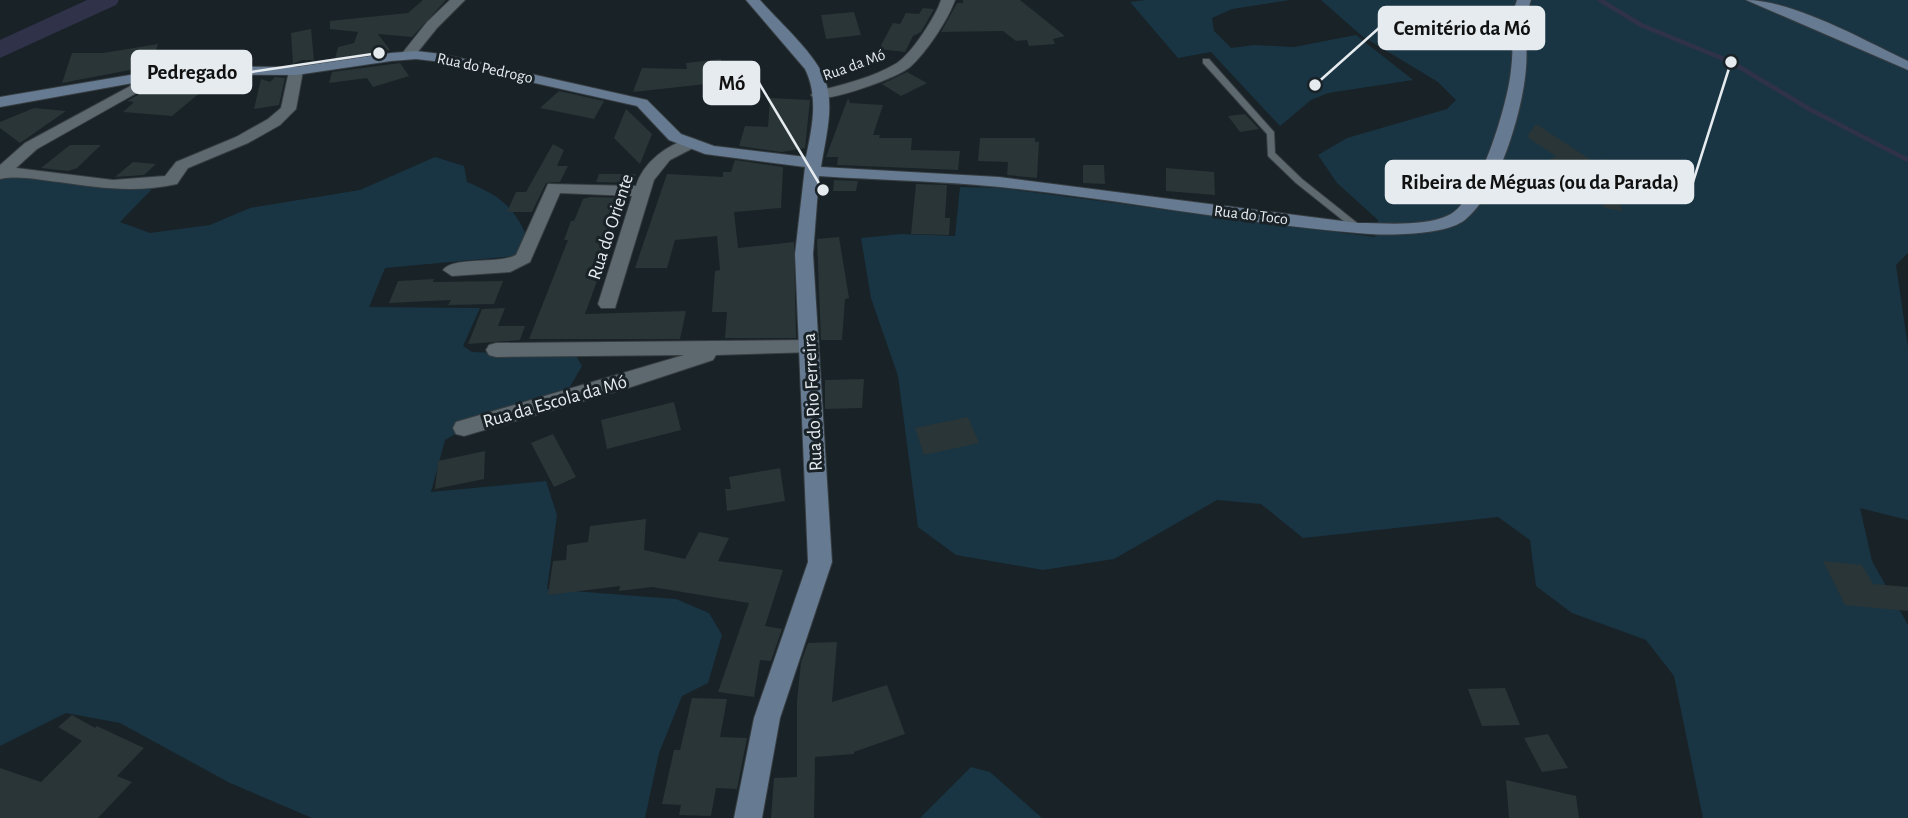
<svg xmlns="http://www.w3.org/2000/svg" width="1908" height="818" font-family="'Alegreya Sans',sans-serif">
<rect width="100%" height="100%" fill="#192227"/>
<g fill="#193543">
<path d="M1145,0H1290L1232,9L1212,18L1214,31L1231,48L1254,45L1294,47L1356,35L1413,80L1328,93L1311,100L1280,126L1211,52L1178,58L1130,2Z"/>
<path d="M1321,0H1908V253L1896,265L1908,347V520L1860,508L1872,561L1908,625V818H1703L1674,676L1646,640L1572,613L1536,586L1530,540L1498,517L1303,538L1261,504L1217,500L1114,559L1043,570L956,555L918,527L898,376L871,298L861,238L901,234L955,236L960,187L1001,188L1375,237L1378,220L1337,183L1318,155L1347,138L1447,109L1456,100L1438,82L1362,36Z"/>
<path d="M435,157L464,166L467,182C499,195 517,208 529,243L515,256L385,268L369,307L480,308L463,346L472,352L576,356L582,366L568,390L490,414L445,440L431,492L546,481L557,515L547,589L676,599L709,613L722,635L708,683L682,696L659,753L645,818H312L230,783L120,723L66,713L0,746V179L13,176L113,188H153L120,222L150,233L210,225L250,208L360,190Z"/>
<path d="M971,767L990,772L1042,818H920Z"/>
</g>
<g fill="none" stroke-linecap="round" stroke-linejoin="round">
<path stroke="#30324a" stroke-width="4.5" d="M1600,0L1641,25L1731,62L1811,110L1908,160"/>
<path fill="#30324a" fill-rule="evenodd" d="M87,0H119L116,5L0,58V40Z"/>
</g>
<g fill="#2a3537">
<path d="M423,0H446L412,37L378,34L390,50L335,59L338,47L354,43L358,32L330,29V21L408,13Z"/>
<path d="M963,0H1020L1065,36L1053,39L1055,44L1029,46L1027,40L1016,41L1003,31L941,32L957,3H963Z"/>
<path d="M923,8L934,9L921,32L913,36L905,52L879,49L893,23L900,24L906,13L919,14Z"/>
<path d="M854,12L861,35L826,39L821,15Z"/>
<path d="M311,29L314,60H302L293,64L291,33Z"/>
<path d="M158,44L151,66L62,83L72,53H103Z"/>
<path d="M721,59L722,70H733L734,81L633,92L642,68L687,69L686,63Z"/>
<path d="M400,63L409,76L373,87L367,78L329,83L332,72Z"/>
<path d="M907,72L927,83L901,96L882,84Z"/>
<path d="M275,77L285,78L279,105L254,109L261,79L270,82Z"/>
<path d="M156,85L202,91L172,116L123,112L134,102L127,101Z"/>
<path d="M559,91L604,101L594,119L540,108Z"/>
<path d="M770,98L810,100L805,148L782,152L739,146L745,126L768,127Z"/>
<path d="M848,98L850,103L883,105L873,135H880L879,138H912L911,150L960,151L958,170L837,165L838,157H826Z"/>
<path d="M34,108L66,111L20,143L0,128V122Z"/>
<path d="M626,109L652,134L640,164L614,138Z"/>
<path d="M1245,114L1259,129L1240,132L1228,116Z"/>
<path d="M1536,124L1591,160L1534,177L1531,170L1556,156L1527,137Z"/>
<path d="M980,138H1035V142H1039L1037,178L1007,175L1008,162L978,161Z"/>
<path d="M553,144L564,150L557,166H568L560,182L546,183L532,212H507L516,192H526Z"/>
<path d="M70,145H101L77,168L68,171L41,168Z"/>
<path d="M1608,159L1622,211L1604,208L1593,162Z"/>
<path d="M735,160L783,167L781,208L734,212L738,248L794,242L796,338H725L727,312H712L715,271L720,270L717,236L675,240L667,268H635L667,174L723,177V172H731Z"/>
<path d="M133,162L156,164L144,175L115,177Z"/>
<path d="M1083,165H1104L1105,184L1083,183Z"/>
<path d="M1166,168L1214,172L1215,195L1166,191Z"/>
<path d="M599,174H636L633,183L596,182Z"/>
<path d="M834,180L858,181L856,191H833Z"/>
<path d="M916,184L947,185L945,218H950L949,235L911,234Z"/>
<path d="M590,197L627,198L585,314L686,311L680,339H529L568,240H564L571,221H574L583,199Z"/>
<path d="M839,237L849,298L845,299L842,340H821L817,239Z"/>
<path d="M434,279L433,282L503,281L494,304L448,305L451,300L389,303L398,281Z"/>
<path d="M505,308L498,326H525L520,340L468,344L482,309Z"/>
<path d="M864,379L862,408L825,409V380Z"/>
<path d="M674,402L681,430L607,449L601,420Z"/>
<path d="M968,417L979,443L924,455L915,428Z"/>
<path d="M553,434L576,477L554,487L531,443Z"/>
<path d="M485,451L484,479L435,489L438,461Z"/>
<path d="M780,468L785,501L727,511L725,489H731L729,477Z"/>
<path d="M646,519L644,550L685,559L699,532L729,538L718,561L783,570L765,626L782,629L771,661L760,660L754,697L718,692L749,603L652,587L619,591L620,586L548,595L553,561L566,560L567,545L588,542L590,526Z"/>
<path d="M1823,561L1862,565L1873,584L1908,587V611L1845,605Z"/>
<path d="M837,642L832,702L887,685L905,734L854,752V754L815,757L814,818H771L774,778L797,777V701L801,662L808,643Z"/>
<path d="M1505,688L1520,725L1482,726L1468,689Z"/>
<path d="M692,698L727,699L720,737L747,738L737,789L716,788L711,816L679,815L681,805L662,804L674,750H680Z"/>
<path d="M72,715L95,728L97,726L144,748L117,776L132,782L98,818H0V768L41,782L82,741L58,727Z"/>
<path d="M1548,734L1568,768L1542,772L1524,738Z"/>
<path d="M1506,780L1576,796L1579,818H1509Z"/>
</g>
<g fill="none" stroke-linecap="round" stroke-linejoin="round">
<g stroke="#363d41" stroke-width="2">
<path id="lane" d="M1203,59H1209L1274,132L1275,153L1302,179L1361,226V230H1355L1296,183L1268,156L1267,134L1203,63Z"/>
</g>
<g stroke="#363d41" stroke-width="2">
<g id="street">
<path d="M450,0H465L437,28L412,59H402L400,56L427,22Z"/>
<path d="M941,0H955C948,20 926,53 910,67C897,78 830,102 814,98L811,95L814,92C841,85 872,78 897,63C912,53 936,16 941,0Z"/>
<path d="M296,67L303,71L296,109L280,125L248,143L188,168L177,184C137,193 99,188 59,182C40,180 19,175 0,179V165L25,143L160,70L167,74L165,77L37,149L16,168L113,180L165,176L176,162L236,137L268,119L281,108L289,71Z"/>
<path d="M691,138L697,140L699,143L697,146L670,160L654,180L615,308H601L598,304L632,196L560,193L530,262L510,272L452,276L443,270C454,256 497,265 516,255L548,184L636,186C643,162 668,144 691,138Z"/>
<path d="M809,340L816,342L819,347L816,352L716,355L713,360L628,388L464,436L456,434L453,428L456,422L684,355L496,357L489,355L486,350L489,345L496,343Z"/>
</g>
</g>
<g stroke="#363d41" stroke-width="2">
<g id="secondary">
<path d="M746,0H760C779,22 816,54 825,80C835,106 825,140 821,167L999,177L1358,223C1385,223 1424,227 1449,215C1479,201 1508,103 1511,70C1514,49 1511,27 1515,6L1517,0H1531C1523,22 1528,46 1526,68C1523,110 1499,192 1466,219C1447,236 1383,236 1357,233C1238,223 1119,199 1000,187C940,181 879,180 819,176L813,254L832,562L780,718L762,818H734L754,718L808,562L795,254L805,167L705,154L669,140L637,106L442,62L416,59L391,61L296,75L183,74L0,107V97L183,66L296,67L391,53L416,51L442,54L647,100L681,134L714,146L806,157C812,128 819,97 805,69Z"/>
<path d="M1746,0C1793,0 1864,40 1908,61V70Z"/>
</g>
</g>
<use href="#lane" fill="#5e696f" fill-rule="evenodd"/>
<use href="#street" fill="#5e696f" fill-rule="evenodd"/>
<use href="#secondary" fill="#667a91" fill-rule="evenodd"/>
</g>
<g text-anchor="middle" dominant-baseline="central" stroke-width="6" stroke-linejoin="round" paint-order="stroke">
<g font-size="16" fill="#e5ebef" stroke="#192227">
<text transform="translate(854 65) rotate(-20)">Rua da Mó</text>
<text transform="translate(485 68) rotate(12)">Rua do Pedrogo</text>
<text transform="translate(1251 215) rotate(7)">Rua do Toco</text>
</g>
<g font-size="19" fill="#e5ebef" stroke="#192227">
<text transform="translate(611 227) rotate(-72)">Rua do Oriente</text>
<text transform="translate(555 402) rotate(-16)">Rua da Escola da Mó</text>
<text transform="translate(813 402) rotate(-93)">Rua do Rio Ferreira</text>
</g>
</g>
<path fill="none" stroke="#e5ebef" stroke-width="2.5" d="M1315 85L1379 28M379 53L251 72M823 190L759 83M1731 62L1693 182"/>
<g fill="#e5ebef" stroke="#192227" stroke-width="2.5">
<circle cx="1315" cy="85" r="7"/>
<circle cx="379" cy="53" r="7"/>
<circle cx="823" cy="190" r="7"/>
<circle cx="1731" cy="62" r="7"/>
</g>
<g fill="#e5ebef" stroke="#e5ebef" stroke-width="2.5">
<rect x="1379" y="7" width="165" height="42" rx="7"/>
<rect x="132" y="51" width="119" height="42" rx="7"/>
<rect x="704" y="62" width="55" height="42" rx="7"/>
<rect x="1386" y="161" width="307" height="42" rx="7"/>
</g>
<g font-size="21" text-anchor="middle" font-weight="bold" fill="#111">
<text x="1462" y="35">Cemitério da Mó</text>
<text x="192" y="79">Pedregado</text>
<text x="732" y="90">Mó</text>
<text x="1540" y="189">Ribeira de Méguas (ou da Parada)</text>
</g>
</svg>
